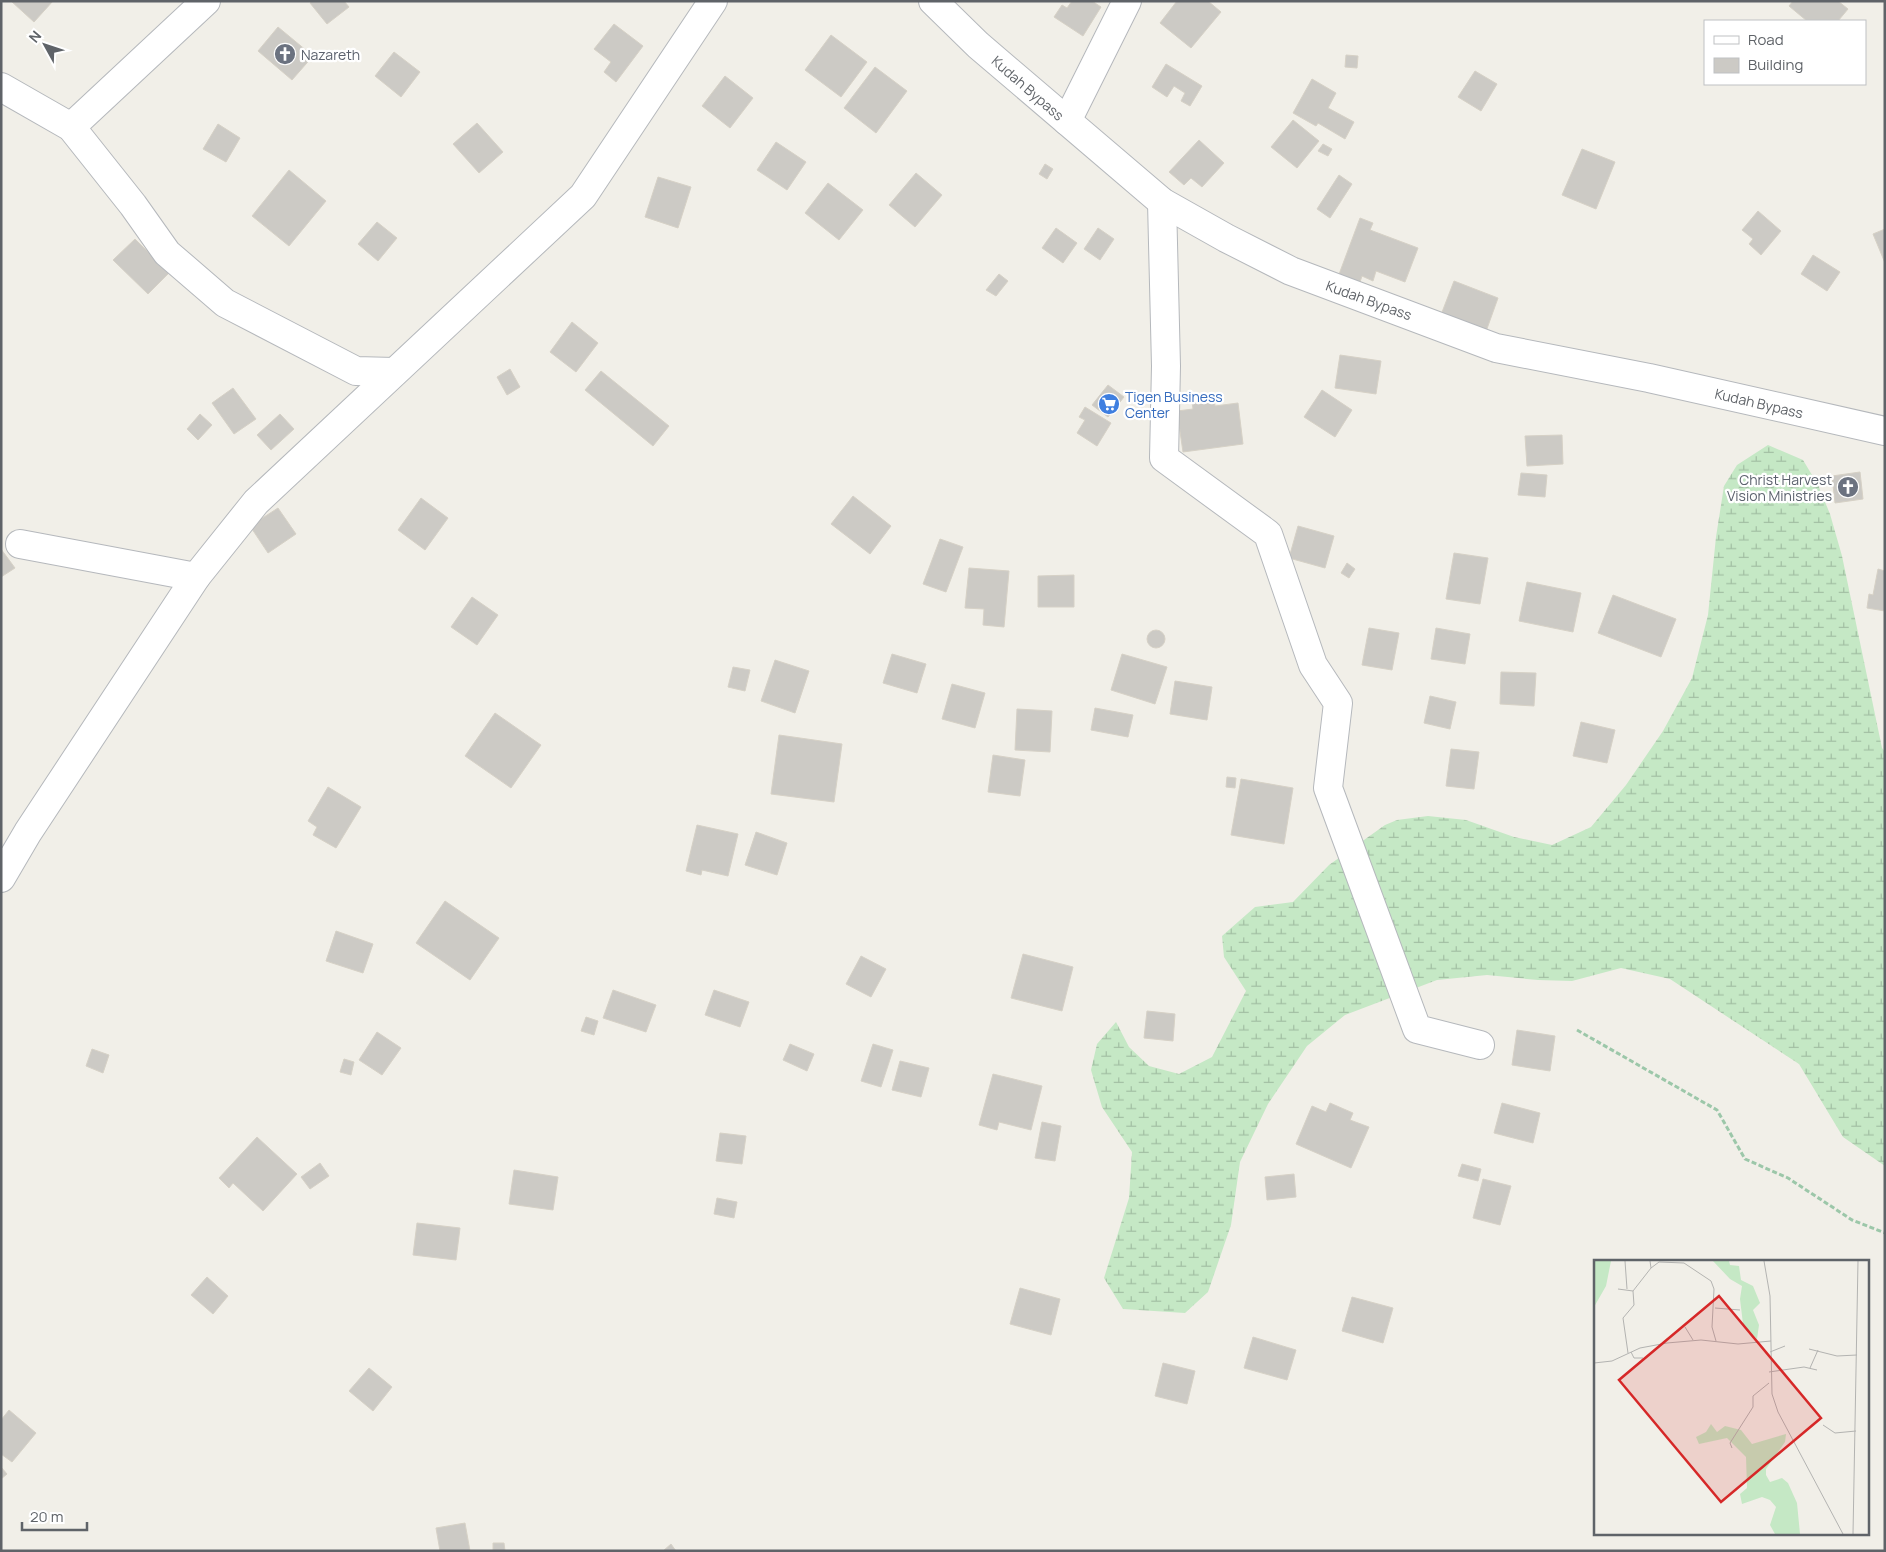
<svg xmlns="http://www.w3.org/2000/svg" width="1886" height="1552" font-family="Manrope,sans-serif">
<defs>
<pattern id="wetland-marsh" width="20" height="14" patternUnits="userSpaceOnUse" patternTransform="scale(1.25)"><rect width="20" height="14" fill="#c5e8c5"/><path d="M1 5h8M5 5V1M11 12h8M15 12V8" fill="none" stroke="#a3c0a4"/></pattern>
</defs>
<rect width="100%" height="100%" fill="#f1efe8"/>
<path fill="url(#wetland-marsh)" d="M1768,445L1803,460L1818,485L1830,514L1842,556L1882,748L1885,752V1166L1843,1137L1799,1064L1670,979L1621,968L1572,981L1538,980L1487,975L1437,980L1345,1015L1307,1046L1268,1104L1240,1162L1231,1225L1208,1292L1185,1313L1123,1309L1104,1278L1129,1198L1132,1152L1102,1107L1091,1070L1097,1044L1116,1022L1129,1047L1149,1066L1179,1074L1212,1057L1246,991L1224,957L1222,936L1255,907L1293,902L1329,865L1385,825L1397,820L1428,816L1466,820L1514,837L1552,845L1591,827L1626,785L1663,731L1692,678L1708,615L1716,537L1724,486L1737,465Z"/>
<g fill="#cccac5" stroke="#d6d1c6">
<path d="M11,1H53L34,22Z"/>
<path d="M312,1H344L349,7L327,24L310,3Z"/>
<path d="M1072,1H1092L1101,7L1083,36L1054,17L1062,5L1067,8Z"/>
<path d="M1177,1H1208L1221,12L1191,48L1160,23Z"/>
<path d="M1793,1H1838L1848,9L1838,21H1807L1789,6Z"/>
<path d="M614,24L643,46L616,82L604,72L611,62L594,49Z"/>
<path d="M278,27L313,56L292,80L258,51Z"/>
<path d="M831,35L867,62L841,97L805,70Z"/>
<path d="M394,52L420,72L401,97L375,76Z"/>
<path d="M1346,55L1358,56L1357,68L1345,67Z"/>
<path d="M1166,64L1202,86L1190,106L1181,101L1185,93L1174,86L1167,97L1152,87Z"/>
<path d="M875,67L907,91L876,133L844,108Z"/>
<path d="M1475,71L1497,84L1481,111L1458,97Z"/>
<path d="M725,76L753,98L730,128L702,106Z"/>
<path d="M1312,79L1336,93L1328,108L1354,122L1345,139L1318,123L1316,126L1293,113Z"/>
<path d="M1293,120L1319,141L1297,168L1271,147Z"/>
<path d="M477,123L503,152L479,173L453,144Z"/>
<path d="M218,124L240,138L226,162L203,149Z"/>
<path d="M1199,140L1224,163L1202,187L1191,178L1184,185L1169,172Z"/>
<path d="M776,142L806,162L787,190L757,170Z"/>
<path d="M1323,144L1332,149L1328,156L1318,151Z"/>
<path d="M1582,149L1615,162L1596,209L1562,195Z"/>
<path d="M1045,164L1053,169L1047,179L1039,174Z"/>
<path d="M289,170L326,201L289,246L252,216Z"/>
<path d="M916,173L942,195L915,227L889,205Z"/>
<path d="M1339,175L1352,184L1330,218L1317,209Z"/>
<path d="M658,177L691,187L678,228L645,217Z"/>
<path d="M828,183L863,210L839,240L805,213Z"/>
<path d="M1758,211L1781,231L1761,255L1749,244L1753,239L1742,230Z"/>
<path d="M1360,218L1373,223L1370,230L1418,248L1405,282L1376,271L1373,281L1362,276L1359,285L1338,277Z"/>
<path d="M377,222L397,238L378,261L358,244Z"/>
<path d="M1056,228L1077,243L1063,263L1042,248Z"/>
<path d="M1098,228L1114,239L1100,260L1084,249Z"/>
<path d="M1885,229V263L1873,234Z"/>
<path d="M135,239L169,273L148,294L113,260Z"/>
<path d="M1813,255L1840,272L1827,291L1801,274Z"/>
<path d="M999,274L1008,281L996,296L986,290Z"/>
<path d="M1454,281L1498,298L1484,337L1439,320Z"/>
<path d="M572,322L598,343L576,372L550,352Z"/>
<path d="M1340,355L1381,361L1376,394L1335,388Z"/>
<path d="M510,369L520,387L507,395L497,377Z"/>
<path d="M601,371L669,426L653,446L585,390Z"/>
<path d="M1108,385L1124,397L1108,417L1092,405Z"/>
<path d="M233,388L256,419L234,434L212,403Z"/>
<path d="M1322,390L1352,410L1335,437L1304,417Z"/>
<path d="M1214,398L1215,406L1238,403L1243,444L1183,452L1177,411L1193,409L1192,401Z"/>
<path d="M1085,407L1111,423L1097,446L1077,433L1085,420L1079,417Z"/>
<path d="M200,414L212,425L198,440L187,429Z"/>
<path d="M280,414L294,429L271,450L257,435Z"/>
<path d="M1562,435L1563,464L1527,466L1525,436Z"/>
<path d="M1860,472L1863,499L1835,503L1832,476Z"/>
<path d="M1521,473L1547,475L1545,497L1518,495Z"/>
<path d="M853,496L891,526L870,554L831,524Z"/>
<path d="M421,498L448,518L425,550L398,530Z"/>
<path d="M278,508L296,534L268,553L250,526Z"/>
<path d="M1298,526L1334,536L1325,568L1289,558Z"/>
<path d="M940,539L963,547L946,592L923,584Z"/>
<path d="M1,549L15,568L1,577Z"/>
<path d="M1454,553L1488,558L1480,604L1446,599Z"/>
<path d="M1347,563L1355,569L1349,578L1341,573Z"/>
<path d="M969,568L1009,571L1004,627L983,625L984,609L965,608Z"/>
<path d="M1878,569L1885,571V611L1867,608L1869,594L1873,595Z"/>
<path d="M1074,575V607H1038V576Z"/>
<path d="M1527,582L1581,593L1573,632L1519,621Z"/>
<path d="M1613,595L1676,619L1661,657L1598,633Z"/>
<path d="M472,597L498,615L477,645L451,627Z"/>
<path d="M1369,628L1399,633L1392,670L1362,665Z"/>
<path d="M1436,628L1470,634L1465,664L1431,659Z"/>
<circle cx="1156" cy="639" r="9"/>
<path d="M892,654L926,664L917,693L883,683Z"/>
<path d="M1122,654L1167,667L1155,704L1111,690Z"/>
<path d="M775,660L809,671L795,713L761,701Z"/>
<path d="M733,667L750,670L745,691L728,687Z"/>
<path d="M1501,672L1536,673L1534,706L1500,704Z"/>
<path d="M1175,681L1212,687L1207,720L1170,714Z"/>
<path d="M952,684L985,693L975,728L942,719Z"/>
<path d="M1430,696L1456,702L1450,729L1424,723Z"/>
<path d="M1095,708L1133,715L1128,737L1091,730Z"/>
<path d="M1017,709L1052,711L1050,752L1015,750Z"/>
<path d="M495,713L541,745L511,788L465,756Z"/>
<path d="M1581,722L1615,730L1607,763L1573,756Z"/>
<path d="M779,735L842,744L834,802L771,794Z"/>
<path d="M1451,749L1479,752L1474,789L1446,786Z"/>
<path d="M993,755L1025,760L1020,796L988,792Z"/>
<path d="M1227,777L1236,778L1235,788L1226,787Z"/>
<path d="M1241,779L1293,788L1284,844L1231,835Z"/>
<path d="M328,787L361,807L336,848L313,835L317,827L308,821Z"/>
<path d="M697,825L738,834L728,876L702,870L701,875L686,871Z"/>
<path d="M756,832L787,843L777,875L745,865Z"/>
<path d="M445,901L499,938L470,980L416,943Z"/>
<path d="M336,931L373,944L363,973L326,961Z"/>
<path d="M1023,954L1073,967L1062,1011L1011,998Z"/>
<path d="M861,956L886,969L871,997L846,984Z"/>
<path d="M613,990L656,1005L646,1032L603,1018Z"/>
<path d="M714,990L749,1002L740,1027L705,1015Z"/>
<path d="M1147,1011L1175,1014L1173,1041L1144,1038Z"/>
<path d="M586,1017L598,1021L594,1035L581,1031Z"/>
<path d="M1517,1030L1555,1036L1550,1071L1512,1065Z"/>
<path d="M377,1032L401,1048L382,1075L359,1060Z"/>
<path d="M790,1044L814,1054L807,1071L783,1060Z"/>
<path d="M873,1044L893,1050L881,1087L861,1081Z"/>
<path d="M92,1049L109,1055L103,1073L86,1066Z"/>
<path d="M344,1059L354,1062L351,1075L340,1072Z"/>
<path d="M900,1061L929,1068L921,1097L892,1090Z"/>
<path d="M993,1074L1042,1086L1031,1130L999,1122L997,1130L979,1125Z"/>
<path d="M1330,1103L1353,1113L1350,1120L1369,1127L1351,1168L1296,1144L1312,1106L1326,1112Z"/>
<path d="M1502,1103L1540,1113L1533,1143L1494,1133Z"/>
<path d="M1042,1122L1061,1126L1055,1161L1035,1158Z"/>
<path d="M720,1133L746,1136L742,1164L716,1161Z"/>
<path d="M257,1137L297,1174L263,1211L233,1183L229,1188L219,1178Z"/>
<path d="M320,1163L329,1176L310,1189L301,1177Z"/>
<path d="M1462,1164L1481,1169L1478,1181L1458,1176Z"/>
<path d="M514,1170L558,1177L553,1210L509,1204Z"/>
<path d="M1294,1174L1296,1197L1267,1200L1265,1177Z"/>
<path d="M1483,1179L1511,1186L1500,1225L1473,1218Z"/>
<path d="M717,1198L737,1202L734,1218L714,1214Z"/>
<path d="M417,1223L460,1228L456,1260L413,1255Z"/>
<path d="M207,1277L228,1296L213,1314L191,1295Z"/>
<path d="M1020,1288L1060,1299L1051,1335L1010,1324Z"/>
<path d="M1352,1297L1393,1308L1383,1343L1342,1331Z"/>
<path d="M1253,1337L1296,1350L1287,1380L1244,1368Z"/>
<path d="M1163,1363L1195,1371L1187,1404L1155,1396Z"/>
<path d="M369,1368L392,1387L373,1411L349,1391Z"/>
<path d="M9,1410L36,1433L12,1462L1,1454V1420Z"/>
<path d="M1,1467L7,1474L1,1479Z"/>
<path d="M465,1523L470,1551H440L436,1528Z"/>
<path d="M493,1543H504L505,1551H493Z"/>
<path d="M671,1544L676,1551H663Z"/>
</g>
<g fill="none" stroke-linecap="round" stroke-linejoin="round">
<g stroke="#b5b8bc" stroke-width="30">
<g id="minor">
<path d="M933,1L978,45L1162,202L1226,238L1291,271L1496,348L1649,378L1885,431"/>
<path d="M1,87L71,127L133,205L167,253L225,303L356,371L394,372"/>
<path d="M1067,121L1127,1"/>
<path d="M71,127L206,1"/>
<path d="M1162,202L1166,366L1164,458L1268,534L1313,665L1338,703L1328,788L1417,1029L1480,1045"/>
<path d="M20,544L196,577"/>
<path d="M1,878L28,832L196,577L256,502L583,196L713,1"/>
</g>
</g>
<path stroke="#9cc7a9" stroke-width="3" stroke-dasharray="5 2.5" stroke-linecap="butt" d="M1577,1030L1717,1110L1745,1159L1788,1178L1852,1220L1885,1233"/>
<use href="#minor" stroke="#fff" stroke-width="28"/>
</g>
<defs>
<g id="church-disc" transform="scale(1.125)"><circle r="9.5" fill="#6b7280" stroke="#fff"/><path d="M-1.2-6h2.4v3.5h3.3v2.4h-3.3V6h-2.4V-.1h-3.3v-2.4h3.3Z" fill="#fff"/></g>
<g id="supermarket-disc" transform="scale(1.125)"><circle r="9.5" fill="#3f7fe0" stroke="#fff"/><path d="M-6-5.5h2.5l.6 2H6L4.5 2H-2.5L-4.4-4H-6ZM-1.5 3.2a1.3 1.3 0 1 0 .1 0ZM3 3.2a1.3 1.3 0 1 0 .1 0Z" fill="#fff"/></g>
</defs>
<g fill-rule="evenodd">
<use href="#church-disc" x="285" y="54"/>
<use href="#supermarket-disc" x="1109" y="404"/>
<use href="#church-disc" x="1848" y="487"/>
</g>
<g text-anchor="middle" dominant-baseline="central" stroke-width="4.5" stroke-linejoin="round" paint-order="stroke">
<g font-size="14" fill="#5b616d" stroke="#fff" text-anchor="start">
<text x="301" y="54">Nazareth</text>
<text x="1832" y="479" text-anchor="end">Christ Harvest<tspan x="1832" dy="16">Vision Ministries</tspan></text>
</g>
<g font-size="14" fill="#5f6368" stroke="#fff">
<text transform="translate(1028 88) rotate(41)">Kudah Bypass</text>
<text transform="translate(1369 300) rotate(20)">Kudah Bypass</text>
<text transform="translate(1759 403) rotate(13)">Kudah Bypass</text>
</g>
<g font-size="14" fill="#366cbe" stroke="#fff" text-anchor="start">
<text x="1125" y="396">Tigen Business<tspan x="1125" dy="16">Center</tspan></text>
</g>
</g>
<g transform="translate(1594 1260)">
<rect width="275" height="275" fill="#f1efe8"/>
<path d="M0,1H17L12,26L0,47ZM119,1H135L136,5L145,6L147,20L159,26L166,43L159,50L165,65L163,79L149,64L146,39L148,26L136,19ZM117,164L123,172L131,166L147,170L158,184L192,174L191,182L172,209V215L176,222L188,218L194,223L203,243L206,274H181L176,265L182,247L176,240L168,237L148,244L146,234L153,228L152,197L133,178L105,184L102,177L112,172Z" fill="#c5e8c5"/>
<path fill="none" stroke="#b3b3b1" stroke-width="1" d="M31,1L33,29M170,1L176,36L178,134L184,152L249,274M57,8L65,2L90,3L117,21L120,29L118,67L122,81M24,29L39,31M121,48L146,50M91,67L99,80M215,89L243,96L263,95M37,92L40,98H49M176,92L191,86M34,93L29,58L40,45L39,31L57,8L56,1M0,103L18,101L46,88L73,83L107,80L144,84L177,81M216,108L224,90M175,112L210,107L223,110M229,165L241,173L262,171M138,188L136,183L159,147V136L175,123M259,274L264,1"/>
<path fill="#d62828" fill-opacity="0.15" stroke="#d62828" stroke-width="2.5" d="M125,36L227,158L127,242L25,120Z"/>
<rect width="275" height="275" fill="none" stroke="#5f6368" stroke-width="2.5"/>
</g>
<rect width="1886" height="1552" fill="none" stroke="#5f6368" stroke-width="5"/>
<rect x="1704" y="20" width="162" height="65" fill="#ffffff" stroke="#bfc1c3"/>
<rect x="1714" y="36" width="25" height="8" fill="#ffffff" stroke="#bfc1c3"/>
<text x="1748" y="45" font-size="15" fill="#5f6368">Road</text>
<rect x="1714" y="58" width="25" height="15" fill="#cccac5" stroke="#bfc1c3"/>
<text x="1748" y="70" font-size="15" fill="#5f6368">Building</text>
<g transform="translate(45 45) rotate(310)" stroke="#ffffff" stroke-width="4" paint-order="stroke">
<path d="M0-4L9 19L0 12L-9 19Z" fill="#5f6368"/>
<text y="-8" font-size="14" font-weight="bold" text-anchor="middle" fill="#5f6368">N</text>
</g>
<path d="M22 1522v8h65v-8" fill="none" stroke="#5f6368" stroke-width="2.5"/>
<text x="30" y="1522" font-size="15" fill="#5f6368" stroke="#ffffff" stroke-width="4" paint-order="stroke">20 m</text>
</svg>
